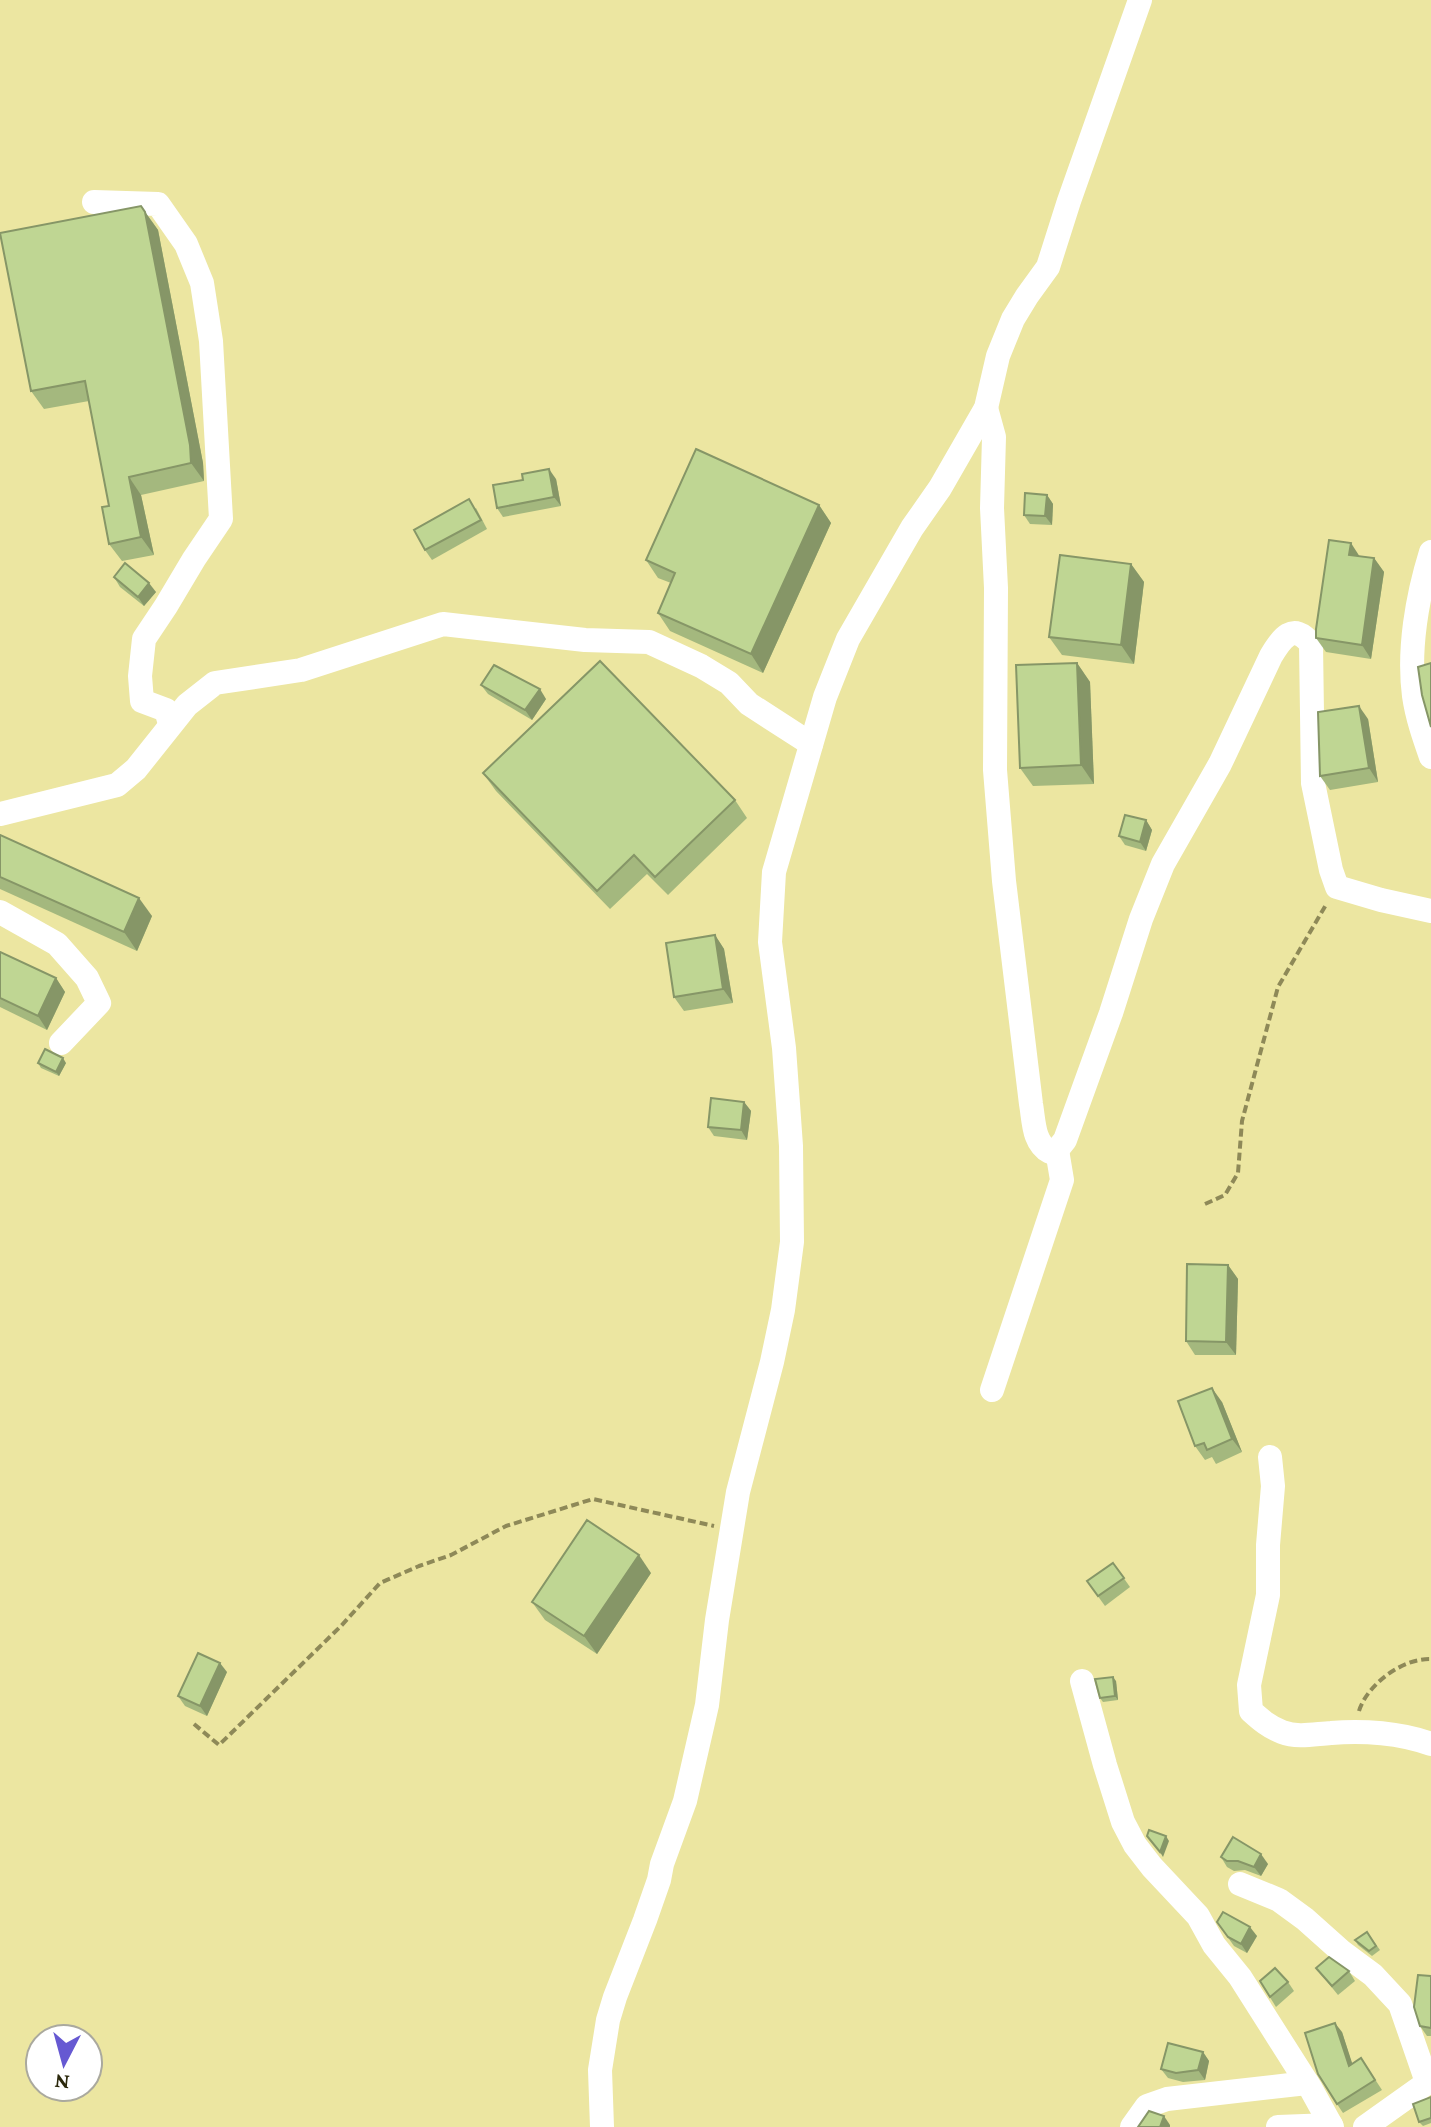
<svg xmlns="http://www.w3.org/2000/svg" width="1431" height="2127" font-family="'Crimson Pro',serif">
<rect width="100%" height="100%" fill="#ece6a1"/>
<g fill="none" stroke-linecap="round" stroke-linejoin="round">
<g stroke="#8e8958" stroke-width="4" stroke-dasharray="8 4" stroke-linecap="butt">
<path d="M1205,1204L1225,1195L1238,1173L1242,1121L1278,987L1327,903"/>
<path d="M1359,1711C1367,1685 1402,1658 1431,1659"/>
<path d="M194,1724L219,1745L341,1626L380,1583L419,1566L451,1555L506,1526L593,1499L714,1526"/>
</g>
<g stroke="#fff" stroke-width="24">
<path d="M94,202L158,204L186,244L202,283L211,341L221,519L194,559L166,606L144,639L140,676L142,701L166,710L170,724"/>
<path d="M986,408L994,437L992,508L996,588L995,770L1004,881L1031,1104C1034,1121 1033,1143 1050,1152L1057,1150L1065,1140L1111,1013L1141,919L1163,864L1220,764L1271,656C1281,639 1293,621 1311,644L1313,783L1331,870L1337,887L1381,900L1431,911"/>
<path d="M1431,552C1417,597 1408,650 1414,696C1417,717 1424,737 1431,757"/>
<path d="M0,814L117,785L136,769L187,705L215,683L301,670L443,624L585,640L649,642L701,666L729,683L749,704L811,744"/>
<path d="M0,912L57,944L87,978L99,1003L61,1043"/>
<path d="M992,1390L1062,1180L1057,1150"/>
<path d="M1270,1457L1273,1486L1268,1545V1595L1249,1685L1251,1711C1261,1720 1269,1727 1282,1732C1298,1738 1314,1734 1331,1733C1363,1730 1401,1733 1431,1744"/>
<path d="M1082,1681L1105,1765L1123,1822L1135,1845L1152,1867L1198,1916L1214,1945L1240,1977L1311,2089L1332,2127"/>
<path d="M1240,1884L1279,1900L1305,1919L1342,1952L1373,1975L1400,2004L1427,2082"/>
<path d="M602,2127L600,2070L608,2020L615,1997L645,1920L659,1880L662,1864L685,1801L707,1705L717,1620L738,1492L772,1362L783,1310L792,1242L791,1146L784,1048L770,942L774,872L825,697L848,639L912,528L940,488L986,408L998,356L1013,319L1027,296L1048,267L1069,201L1140,0"/>
<path d="M1132,2127L1147,2106L1167,2099L1307,2083"/>
<path d="M1278,2127L1331,2125"/>
<path d="M1365,2127L1431,2080"/>
</g>
</g>
<g fill="#a4b87e">
<path d="M141,206L158,230L203,463L204,481L141,495L154,555L122,561L109,544V506L89,401L44,409L31,391Z"/>
<path d="M556,479L561,506L503,517L497,508Z"/>
<path d="M1047,495L1053,504L1052,525L1030,524L1024,515Z"/>
<path d="M819,505L831,523L763,673L670,631L658,613L671,583L658,578L646,560Z"/>
<path d="M476,508L487,529L432,560L425,550Z"/>
<path d="M1360,556L1374,558L1384,572L1371,659L1326,652L1316,638Z"/>
<path d="M1131,564L1144,582L1134,664L1062,655L1049,637Z"/>
<path d="M114,577L156,592L144,606L120,587Z"/>
<path d="M1077,663L1090,682L1094,784L1033,786L1020,768Z"/>
<path d="M481,685L546,699L532,720L488,694Z"/>
<path d="M1368,719L1378,782L1330,790L1320,776Z"/>
<path d="M483,773L735,800L747,818L668,895L647,874L610,909L496,791Z"/>
<path d="M1146,820L1152,830L1146,851L1125,845L1119,836Z"/>
<path d="M0,835L152,916L137,951L0,889Z"/>
<path d="M715,935L724,949L733,1003L684,1011L674,997Z"/>
<path d="M0,952L56,978L65,992L47,1030L0,1007Z"/>
<path d="M38,1063H66L59,1076L41,1068Z"/>
<path d="M744,1102L751,1111L747,1140L714,1136L708,1127Z"/>
<path d="M1228,1265L1238,1279L1236,1355H1195L1186,1341Z"/>
<path d="M1222,1402L1242,1452L1216,1464L1212,1457L1205,1460L1195,1446Z"/>
<path d="M1113,1563L1130,1587L1105,1606L1087,1581Z"/>
<path d="M651,1573L597,1654L545,1620L532,1602Z"/>
<path d="M227,1672L207,1716L185,1706L178,1696Z"/>
<path d="M1116,1681L1118,1700L1103,1702L1100,1698Z"/>
<path d="M1221,1857L1268,1864L1261,1876L1245,1870L1234,1871L1227,1867Z"/>
<path d="M1217,1922L1257,1936L1247,1953L1234,1946Z"/>
<path d="M1367,1932L1380,1950L1372,1956L1358,1945L1355,1940Z"/>
<path d="M1316,1968L1349,1971L1355,1981L1338,1995Z"/>
<path d="M1431,1976V2036H1427L1420,2026Z"/>
<path d="M1260,1981L1288,1982L1294,1991L1276,2007Z"/>
<path d="M1342,2032L1352,2064L1361,2058L1382,2090L1343,2113L1337,2104Z"/>
<path d="M1203,2052L1209,2061L1205,2080L1183,2082L1168,2078L1161,2069Z"/>
<path d="M1431,2097V2123L1423,2126L1419,2122Z"/>
</g>
<g fill="#869667">
<path d="M145,212L158,230L203,463L204,481L191,463Z"/>
<path d="M549,469L556,479L561,506L554,497Z"/>
<path d="M129,477L141,495L154,555L141,537Z"/>
<path d="M1047,495L1053,504L1052,525L1045,516Z"/>
<path d="M819,505L831,523L763,673L751,654Z"/>
<path d="M1351,543L1360,557L1349,555Z"/>
<path d="M1374,558L1384,572L1371,659L1362,645Z"/>
<path d="M1131,564L1144,582L1134,664L1121,645Z"/>
<path d="M149,583L156,592L144,606L138,597Z"/>
<path d="M1077,663L1090,682L1094,784L1081,765Z"/>
<path d="M540,689L546,699L532,720L525,710Z"/>
<path d="M1359,706L1368,719L1378,782L1369,768Z"/>
<path d="M1146,820L1152,830L1146,851L1140,842Z"/>
<path d="M139,898L152,916L137,951L124,932Z"/>
<path d="M715,935L724,949L733,1003L723,989Z"/>
<path d="M56,978L65,992L47,1030L38,1016Z"/>
<path d="M63,1058L66,1063L59,1076L56,1072Z"/>
<path d="M744,1102L751,1111L747,1140L741,1130Z"/>
<path d="M1228,1265L1238,1279L1236,1355L1226,1342Z"/>
<path d="M1212,1388L1222,1402L1242,1452L1232,1439Z"/>
<path d="M639,1555L651,1573L597,1654L584,1636Z"/>
<path d="M220,1663L227,1672L207,1716L200,1706Z"/>
<path d="M1113,1677L1116,1681L1118,1700L1115,1696Z"/>
<path d="M1166,1836L1169,1841L1163,1857L1160,1852Z"/>
<path d="M1261,1854L1268,1864L1261,1876L1254,1867Z"/>
<path d="M1250,1927L1257,1936L1247,1953L1241,1944Z"/>
<path d="M1335,2023L1342,2032L1356,2075L1349,2066Z"/>
<path d="M1203,2052L1209,2061L1205,2080L1198,2070Z"/>
<path d="M1164,2116L1170,2125V2127H1160Z"/>
</g>
<g fill="#bfd693" stroke="#869667" stroke-width="2">
<path d="M141,206L145,212L190,445L191,463L129,477L141,537L109,544L102,507L109,506L85,381L31,391L0,233Z"/>
<path d="M696,449L819,505L751,654L658,613L675,573L646,560Z"/>
<path d="M549,469L554,497L497,508L493,485L523,480L522,474Z"/>
<path d="M1025,493L1047,495L1045,516L1024,515Z"/>
<path d="M469,499L481,520L425,550L414,530Z"/>
<path d="M1329,540L1351,543L1349,555L1374,558L1362,645L1316,638V629Z"/>
<path d="M1060,555L1131,564L1121,645L1049,637Z"/>
<path d="M125,563L149,583L138,597L114,577Z"/>
<path d="M600,661L735,800L655,877L634,855L597,891L483,773Z"/>
<path d="M1077,663L1081,765L1020,768L1016,665Z"/>
<path d="M1431,663V727L1422,695L1418,667Z"/>
<path d="M494,665L540,689L525,710L481,685Z"/>
<path d="M1359,706L1369,768L1320,776L1318,712Z"/>
<path d="M1125,815L1146,820L1140,842L1119,836Z"/>
<path d="M0,835L139,898L124,932L0,877Z"/>
<path d="M715,935L723,989L674,997L666,943Z"/>
<path d="M0,952L56,978L38,1016L0,998Z"/>
<path d="M45,1049L63,1058L56,1072L38,1063Z"/>
<path d="M711,1098L744,1102L741,1130L708,1127Z"/>
<path d="M1187,1264L1228,1265L1226,1342L1186,1341Z"/>
<path d="M1212,1388L1232,1439L1207,1450L1204,1443L1195,1446L1178,1401Z"/>
<path d="M587,1520L639,1555L584,1636L532,1602Z"/>
<path d="M1113,1563L1124,1578L1098,1596L1087,1581Z"/>
<path d="M198,1653L220,1663L200,1706L178,1696Z"/>
<path d="M1113,1677L1115,1696L1100,1698L1095,1679Z"/>
<path d="M1149,1830L1166,1836L1160,1852L1147,1836Z"/>
<path d="M1233,1837L1261,1854L1254,1867L1238,1861H1227L1221,1857Z"/>
<path d="M1223,1912L1250,1927L1241,1944L1228,1937L1217,1922Z"/>
<path d="M1367,1932L1376,1946L1369,1951L1355,1940Z"/>
<path d="M1329,1957L1349,1971L1332,1986L1316,1968Z"/>
<path d="M1275,1968L1288,1982L1270,1997L1260,1981Z"/>
<path d="M1418,1975L1431,1976V2028L1420,2026L1414,2007Z"/>
<path d="M1335,2023L1349,2066L1361,2058L1375,2080L1337,2104L1318,2074L1305,2033Z"/>
<path d="M1168,2043L1203,2052L1198,2070L1176,2073L1161,2069Z"/>
<path d="M1431,2097V2118L1419,2122L1413,2104Z"/>
<path d="M1149,2111L1164,2116L1160,2127H1138Z"/>
</g>
<g transform="translate(64 2063) rotate(186)"><circle r="38" fill="#ffffff" stroke="#aaa99e" stroke-width="2"/>
<path d="M0-6L14 30L0 20L-14 30Z" fill="#6659d2"/>
<text y="-12" font-size="22" font-weight="bold" text-anchor="middle" fill="#2b280c">N</text>
</g>
</svg>
